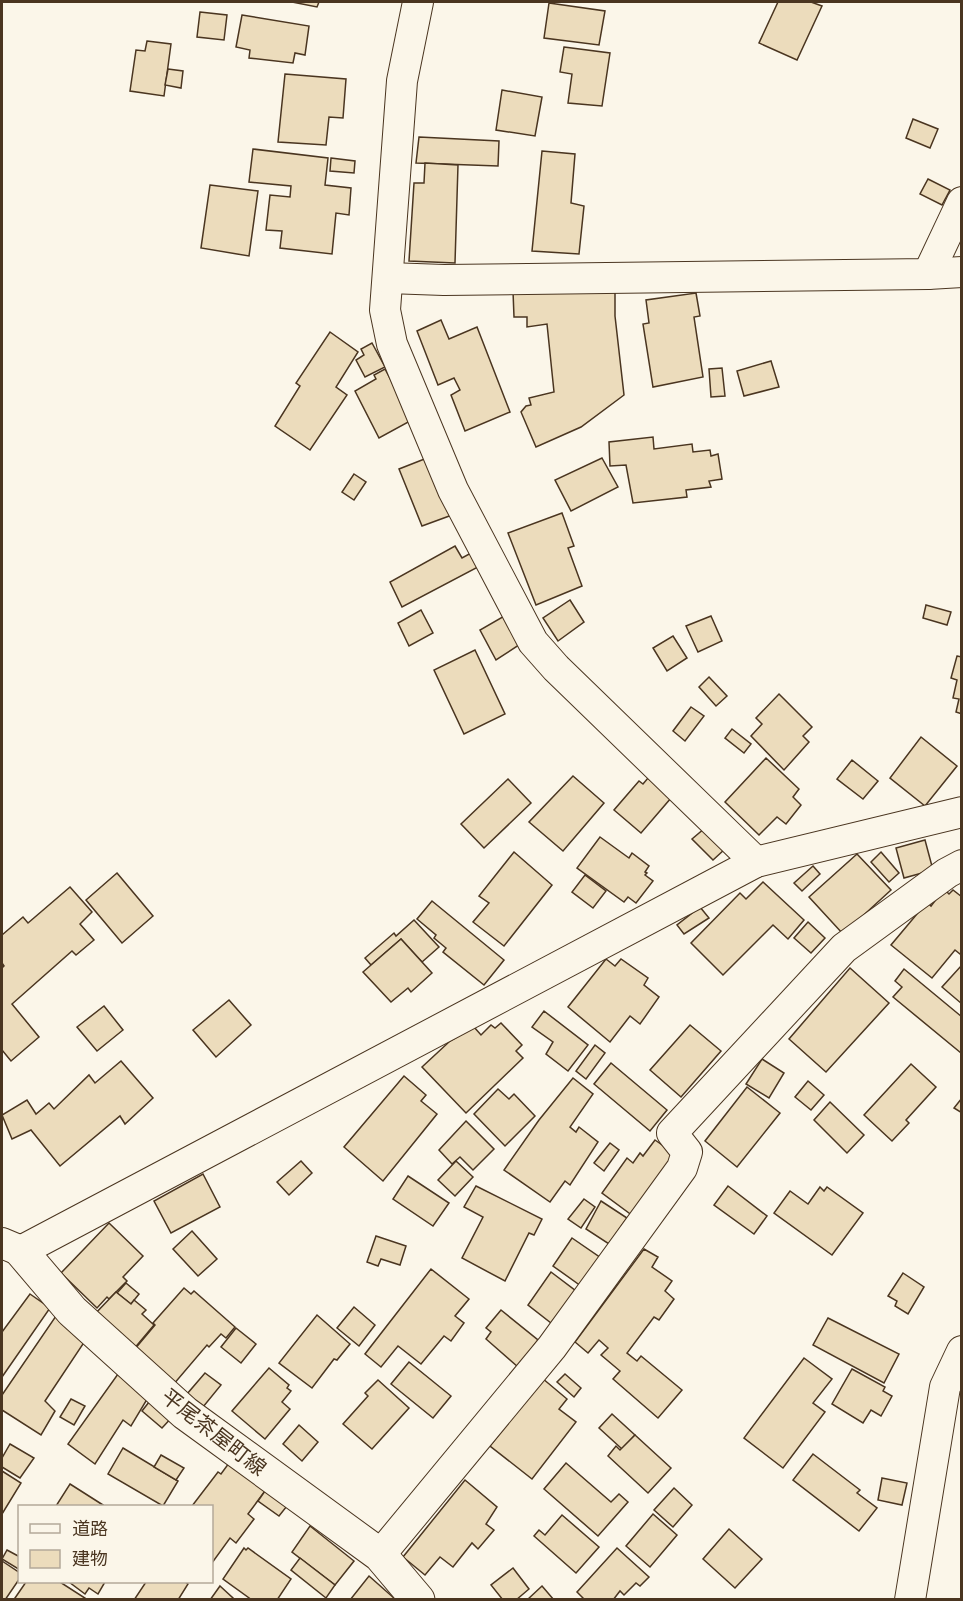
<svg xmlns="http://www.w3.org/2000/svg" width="963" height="1601" font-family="'Zilla Slab','Noto Sans JP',serif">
<rect width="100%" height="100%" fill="#fbf6e9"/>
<g fill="#ecdcbc" stroke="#4a3520" stroke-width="1.5">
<path d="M292,2H319L317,7Z"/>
<path d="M778,2H811L822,6L797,60L759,43Z"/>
<path d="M549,3L605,11L599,45L544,38Z"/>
<path d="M200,12L227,15L224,40L197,37Z"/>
<path d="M242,15L309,26L305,55L295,53L293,63L249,58L250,50L236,47Z"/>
<path d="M147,41L171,44L164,96L130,91L136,50L145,51Z"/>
<path d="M564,47L610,53L602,106L568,103L572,74L560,72Z"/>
<path d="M168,69L183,71L181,88L165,85Z"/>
<path d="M285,74L346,79L343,118L329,117L326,145L278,142Z"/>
<path d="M502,90L542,97L535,136L496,130Z"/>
<path d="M913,119L938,129L930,148L906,138Z"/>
<path d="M419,137L499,141L498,166L416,163Z"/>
<path d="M253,149L328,158L325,185L351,188L349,215L336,213L332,254L280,248L282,231L266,230L270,195L290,197L291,186L249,182Z"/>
<path d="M542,151L575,154L571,203L584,206L579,254L532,251Z"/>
<path d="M331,158L355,161L354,173L330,171Z"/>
<path d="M425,163L458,165L455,263L409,261L414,183H424Z"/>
<path d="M928,179L950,190L942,205L920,194Z"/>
<path d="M210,185L258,191L249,256L201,248Z"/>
<path d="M615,288V316L624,395L581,427L536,447L521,412L526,406L531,405L529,398L554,392L547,324L527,327V317H514L513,291Z"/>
<path d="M696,293L700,316L694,317L703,377L653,387L643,324L649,323L646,300Z"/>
<path d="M441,320L449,339L477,327L510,412L465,431L451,395L460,390L454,378L438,385L417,331Z"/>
<path d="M330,332L358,352L336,387L347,395L310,450L275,426L300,386L296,383Z"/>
<path d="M372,343L385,367L365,377L356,360L364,355L361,349Z"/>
<path d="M771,361L779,387L744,396L737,371Z"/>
<path d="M722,368L725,396L711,397L709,369Z"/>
<path d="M385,369L412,420L379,438L355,391L376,379L374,375Z"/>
<path d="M653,437L654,449L692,444L693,452L710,450L711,456L718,454L722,479L709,481L711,487L686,490L687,497L633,503L626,465L610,466L609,442Z"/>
<path d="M427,458L452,515L422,526L399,469Z"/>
<path d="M602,458L618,487L571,511L555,480Z"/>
<path d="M354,474L366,482L354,500L342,492Z"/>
<path d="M562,513L574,546L568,548L582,586L536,605L508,533Z"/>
<path d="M455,546L462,558L471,553L478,567L402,607L390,582Z"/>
<path d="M570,600L584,622L558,641L543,618Z"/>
<path d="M926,605L951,612L947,625L923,618Z"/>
<path d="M421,610L433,633L409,646L398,623Z"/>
<path d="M506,615L522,643L496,660L480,630Z"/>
<path d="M711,616L722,641L698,652L686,626Z"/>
<path d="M673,636L687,658L667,671L653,648Z"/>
<path d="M475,650L505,714L464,734L434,670Z"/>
<path d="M957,656L962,657V714L956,712L959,699L953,698L957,680L951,678Z"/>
<path d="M709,677L727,696L716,706L699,687Z"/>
<path d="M779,694L812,727L803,736L809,742L784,770L751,736L762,724L756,718Z"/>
<path d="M691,707L704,716L685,741L673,731Z"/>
<path d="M732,729L751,744L744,753L725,738Z"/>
<path d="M921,737L957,766L925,806L890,778Z"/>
<path d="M766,758L799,789L793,797L801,805L786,824L777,817L759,835L725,802Z"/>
<path d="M852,760L878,781L863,799L837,779Z"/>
<path d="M573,776L604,803L563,851L529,822Z"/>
<path d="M648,778L671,798L641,833L614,810L639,781L643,784Z"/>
<path d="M508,779L531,803L484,848L461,824Z"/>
<path d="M705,828L725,849L713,860L692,839Z"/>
<path d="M600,837L629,858L632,853L649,866L645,872L647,873L645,875L653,881L636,903L628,897L624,902L577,868Z"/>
<path d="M925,840L933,870L904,878L896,848Z"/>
<path d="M514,852L552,885L504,946L473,922L489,903L479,896Z"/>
<path d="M881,852L899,873L889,882L871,862Z"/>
<path d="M857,854L891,890L843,934L809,897Z"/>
<path d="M813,866L820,874L802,891L794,883Z"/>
<path d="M117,873L153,916L122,943L86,900Z"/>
<path d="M585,875L606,891L593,908L572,892Z"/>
<path d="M763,882L804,920L788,939L773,925L723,975L691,943L740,893L746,899Z"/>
<path d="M70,887L92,912L80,924L94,940L76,955L72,951L12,1004L39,1037L11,1061L2,1050V968L4,966L2,963V935L23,917L28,923Z"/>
<path d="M944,889L949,894L953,890L962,897V952L960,954L955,950L932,978L891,945L927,902L931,906Z"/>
<path d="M432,901L504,960L484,985L443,952L446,948L434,938L436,935L417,919Z"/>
<path d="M700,907L709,918L684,934L677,925Z"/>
<path d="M414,920L439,947L422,962L401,939L371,965L365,958L394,933L396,936Z"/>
<path d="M808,922L825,938L811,953L794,938Z"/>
<path d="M401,939L432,973L411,992L408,988L391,1002L363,972Z"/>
<path d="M606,959L615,966L621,959L648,978L644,985L659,997L640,1024L630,1016L610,1042L568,1007Z"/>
<path d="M961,966L962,967V1004L942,987Z"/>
<path d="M850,968L889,1003L826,1072L789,1039Z"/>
<path d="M904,969L962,1017L961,1053L893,997L902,987L895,981Z"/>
<path d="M229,1000L251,1025L216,1057L193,1030Z"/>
<path d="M104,1006L123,1030L97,1051L77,1027Z"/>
<path d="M544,1011L588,1045L568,1071L546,1054L553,1042L532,1027Z"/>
<path d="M501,1023L522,1045L516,1051L523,1058L466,1113L422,1067L450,1041L474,1027L481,1035L491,1025L495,1028Z"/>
<path d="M690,1025L721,1051L681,1097L650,1070Z"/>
<path d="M595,1045L605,1053L586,1079L576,1071Z"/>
<path d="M762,1059L784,1073L769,1098L746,1084Z"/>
<path d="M121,1061L153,1098L125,1124L120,1116L60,1166L31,1130L12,1139L2,1115L27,1100L36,1114L49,1103L54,1109L89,1075L95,1083Z"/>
<path d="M611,1063L667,1110L650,1131L594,1084Z"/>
<path d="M911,1064L936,1087L906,1120L909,1123L892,1141L864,1115Z"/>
<path d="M404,1076L426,1095L421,1101L437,1114L383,1181L344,1147Z"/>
<path d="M573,1078L593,1094L570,1127L576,1132L579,1127L598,1142L570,1185L565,1181L550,1202L504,1170L539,1120Z"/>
<path d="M808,1081L824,1095L811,1110L795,1097Z"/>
<path d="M747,1087L780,1113L737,1167L705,1141Z"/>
<path d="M498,1089L509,1099L514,1094L535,1116L505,1146L474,1114Z"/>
<path d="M962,1098V1113L954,1108Z"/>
<path d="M830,1102L864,1135L847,1153L814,1120Z"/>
<path d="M466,1121L494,1149L473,1170L460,1157L452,1164L439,1150Z"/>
<path d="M655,1140L675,1154L633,1216L602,1193L627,1158L633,1163L640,1153L643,1156Z"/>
<path d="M610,1143L619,1150L604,1171L594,1163Z"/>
<path d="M301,1161L312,1173L289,1195L277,1182Z"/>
<path d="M456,1161L473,1177L455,1196L438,1180Z"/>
<path d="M203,1174L220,1207L171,1233L154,1201Z"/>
<path d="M408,1176L449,1203L433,1226L393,1199Z"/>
<path d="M476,1186L542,1219L534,1235L529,1233L505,1281L462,1258L483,1217L464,1207Z"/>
<path d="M728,1186L767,1216L754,1234L714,1205Z"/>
<path d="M820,1187L824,1191L827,1187L863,1213L832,1255L774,1213L790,1191L808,1204Z"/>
<path d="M584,1199L595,1207L581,1228L568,1219Z"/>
<path d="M601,1201L627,1218L609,1244L586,1229Z"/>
<path d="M109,1223L143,1256L123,1277L127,1281L109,1299L107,1297L97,1308L61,1273Z"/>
<path d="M192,1231L217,1259L198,1276L173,1249Z"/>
<path d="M376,1236L406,1246L400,1265L381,1259L378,1266L367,1262Z"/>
<path d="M572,1238L601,1258L581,1286L553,1266Z"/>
<path d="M644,1249L658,1257L652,1267L672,1281L665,1291L674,1299L659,1320L654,1317L627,1353L637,1361L641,1356L682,1390L658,1418L613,1379L620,1371L601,1355L608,1348L599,1340L588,1353L575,1342Z"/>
<path d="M431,1269L469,1299L455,1316L464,1323L451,1341L444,1336L421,1364L398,1346L381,1367L365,1354Z"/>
<path d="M551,1272L576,1291L551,1323L528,1305Z"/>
<path d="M903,1273L924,1287L908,1314L895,1306L897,1301L888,1296Z"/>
<path d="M126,1283L139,1294L131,1304L117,1293Z"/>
<path d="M184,1288L191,1294L194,1291L235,1327L226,1338L221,1334L209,1347L207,1345L173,1385L134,1350L155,1325L153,1323Z"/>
<path d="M116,1292L131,1304L134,1300L146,1310L142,1314L154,1325L133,1350L93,1316Z"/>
<path d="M30,1294L50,1308L2,1377V1332Z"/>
<path d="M354,1307L375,1325L359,1346L337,1328Z"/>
<path d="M501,1310L538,1340L518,1367L486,1339L491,1332L486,1328Z"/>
<path d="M58,1313L87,1338L45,1401L55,1411L41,1435L2,1410V1395Z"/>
<path d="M317,1315L350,1344L337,1360L334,1359L312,1388L279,1363Z"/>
<path d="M828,1318L899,1354L884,1383L813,1345Z"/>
<path d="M236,1328L256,1344L241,1363L221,1347Z"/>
<path d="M804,1358L832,1379L813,1403L825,1412L783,1468L744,1438Z"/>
<path d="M409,1362L451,1396L433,1418L391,1384Z"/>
<path d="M269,1368L289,1385L287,1388L291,1391L282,1402L290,1409L265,1439L232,1411Z"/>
<path d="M852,1369L885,1387L883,1391L892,1396L881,1416L871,1410L863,1423L832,1404Z"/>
<path d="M205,1373L221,1385L203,1407L187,1394Z"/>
<path d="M118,1374L149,1396L131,1426L123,1420L95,1464L68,1444Z"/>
<path d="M565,1374L581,1388L574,1397L557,1382Z"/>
<path d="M542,1378L567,1399L559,1409L576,1422L532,1479L490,1446Z"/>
<path d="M378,1380L409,1408L372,1449L343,1424L368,1396L365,1393Z"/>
<path d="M153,1397L174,1415L162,1428L142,1411Z"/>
<path d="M71,1399L85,1406L74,1425L60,1417Z"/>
<path d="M612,1414L635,1435L622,1449L599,1428Z"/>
<path d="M299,1425L318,1442L302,1461L283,1444Z"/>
<path d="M635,1435L671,1468L648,1493L608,1456L616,1446L620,1450Z"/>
<path d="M10,1444L34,1458L20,1478L2,1467V1458Z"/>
<path d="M123,1448L178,1481L163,1506L108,1474Z"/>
<path d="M813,1454L860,1490L857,1493L877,1508L859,1531L793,1480Z"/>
<path d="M161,1455L184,1468L176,1480L154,1467Z"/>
<path d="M229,1463L265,1491L248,1514L254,1519L236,1543L230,1538L212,1563V1506H192L218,1472L221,1474Z"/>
<path d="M566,1463L611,1502L619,1494L628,1502L598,1536L544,1489Z"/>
<path d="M2,1471L21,1483L2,1514Z"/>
<path d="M882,1478L907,1483L902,1505L878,1500Z"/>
<path d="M465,1480L497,1507L486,1524L494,1530L478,1549L472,1543L453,1567L440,1557L425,1575L403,1557Z"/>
<path d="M70,1484L103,1505L102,1506H56Z"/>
<path d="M674,1488L692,1505L673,1527L654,1510Z"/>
<path d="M265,1491L287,1506L279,1516L258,1501Z"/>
<path d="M653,1514L677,1535L650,1567L626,1546Z"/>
<path d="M562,1515L599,1547L576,1573L534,1536L539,1530L545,1535Z"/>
<path d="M310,1526L354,1561L335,1585L292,1552Z"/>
<path d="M729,1529L762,1559L735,1588L703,1559Z"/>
<path d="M244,1548L246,1550L248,1548L291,1579L277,1600H252L223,1579Z"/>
<path d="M617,1548L649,1577L640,1586L636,1583L624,1595L620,1591L613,1600H585L577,1592Z"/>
<path d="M7,1550L20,1557V1570L2,1559Z"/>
<path d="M300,1558L335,1585L326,1598L291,1570Z"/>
<path d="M2,1561L20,1573V1578L5,1600L2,1598Z"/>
<path d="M513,1568L529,1589L516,1600H503L491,1585Z"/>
<path d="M369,1576L395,1599V1600H350Z"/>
<path d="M26,1582H60L88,1600H17L15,1598Z"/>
<path d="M69,1582H105L98,1594L89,1588L85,1594Z"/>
<path d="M146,1582H185L188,1584L178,1600H134Z"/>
<path d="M220,1586L233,1598L232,1600H210Z"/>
<path d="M542,1586L554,1600H527Z"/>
</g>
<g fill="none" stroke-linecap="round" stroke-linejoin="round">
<g stroke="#4a3520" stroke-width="32">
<g id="street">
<path d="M418,2L402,81L385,310L392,344L453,490L533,642L556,668L756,862"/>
<path d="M928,274L962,202"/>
<path d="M388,278L444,280L928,274L962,272"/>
<path d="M2,1243L21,1251L756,862L962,812"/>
<path d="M380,1555L552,1347L682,1168L687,1152L672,1133L844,948L947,873L962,865"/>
<path d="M910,1600L945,1387L962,1351"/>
</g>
</g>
<g stroke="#4a3520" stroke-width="35">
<path id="secondary" d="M21,1251L72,1311L185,1413L380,1555L418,1600"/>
</g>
<use href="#street" stroke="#fbf6e9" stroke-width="30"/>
<use href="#secondary" stroke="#fbf6e9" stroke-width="33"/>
</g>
<g text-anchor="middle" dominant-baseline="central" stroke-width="4.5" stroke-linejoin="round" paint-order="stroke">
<g font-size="21" fill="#4a3520" stroke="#fbf6e9">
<text transform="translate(214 1432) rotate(38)">平尾茶屋町線</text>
</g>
</g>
<rect width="963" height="1601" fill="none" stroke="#4a3520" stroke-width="6"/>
<rect x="18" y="1505" width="195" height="78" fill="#fbf6e9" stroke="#b4a999" stroke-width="1.5"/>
<rect x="30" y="1524" width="30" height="9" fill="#fbf6e9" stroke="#b4a999" stroke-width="1.5"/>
<text x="72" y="1535" font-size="18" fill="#4a3520">道路</text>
<rect x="30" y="1550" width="30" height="18" fill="#ecdcbc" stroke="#b4a999" stroke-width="1.5"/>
<text x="72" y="1565" font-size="18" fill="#4a3520">建物</text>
</svg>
